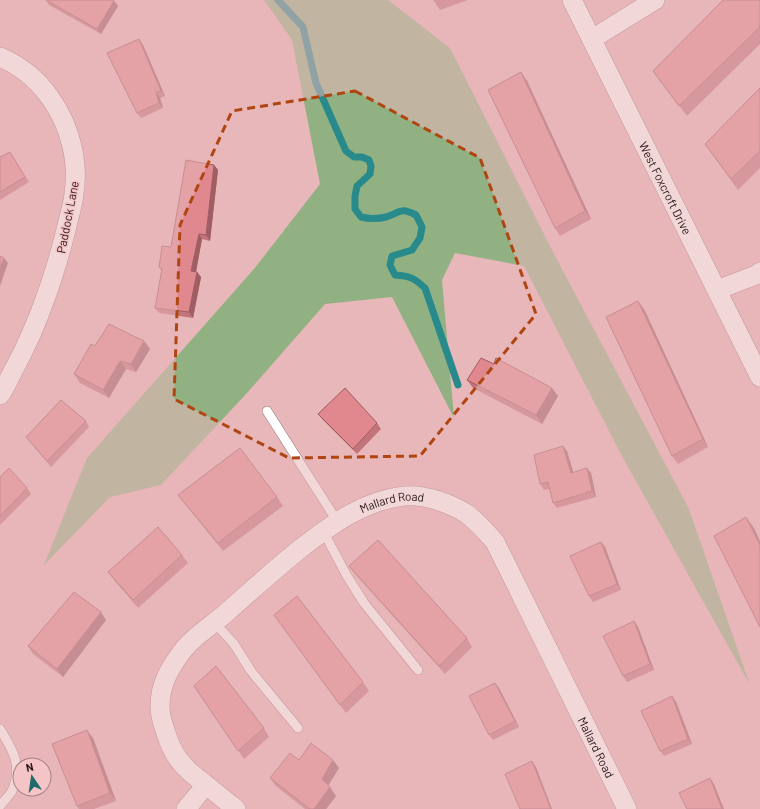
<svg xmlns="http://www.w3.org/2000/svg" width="760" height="809" font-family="Barlow,sans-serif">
<rect width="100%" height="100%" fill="#e8b7b9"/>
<path fill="#92b183" d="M264,0H388L450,48L554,254L689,509L750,685L623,458L524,266L455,253L442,280L454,418L392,297L325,304L247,393L161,485L110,497L44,565L87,458L254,269L320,184L292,40Z"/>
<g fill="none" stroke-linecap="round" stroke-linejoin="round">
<path stroke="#288a8b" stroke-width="7" d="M278,0L303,27L316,83L346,151L354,157H362L369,160L371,166L370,174L357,186L355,196V209L361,217C369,219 378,219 386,217C401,212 400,207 416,215L422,227L420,238L412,250L392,256L390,265L395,275C410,276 414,278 425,288L458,385"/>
<g stroke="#9d7072" stroke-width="10">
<g id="lane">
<path d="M267,411L337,521"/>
<path d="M323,531L347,576L364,603L418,670"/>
<path d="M214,622L234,644L251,671L298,728"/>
<path d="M0,729C13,750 23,766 12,791C9,796 4,801 0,806"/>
</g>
</g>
<g stroke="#9d7072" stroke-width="20">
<g id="street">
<path id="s1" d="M572,0L760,377"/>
<path d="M592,39L655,0"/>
<path d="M0,57C21,66 38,80 51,99C70,126 79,161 74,194C73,205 69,216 67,226C62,247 56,267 49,288C39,317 28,344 13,371C9,379 5,388 0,395"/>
<path d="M717,290L756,275L760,272"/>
<path d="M186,809L206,785"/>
<path id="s2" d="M236,809C226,801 216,793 205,784C196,777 186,770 179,760C172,751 168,740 165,730C162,722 160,715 160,706C160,684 170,667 184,649C196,634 213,625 227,612C251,591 275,569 300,549C332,524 363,501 404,496C424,494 450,503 467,514C478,522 486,532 495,542L627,809"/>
</g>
</g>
<use href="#lane" stroke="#fff" stroke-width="9"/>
<use href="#street" stroke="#fff" stroke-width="19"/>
</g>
<g fill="#c2747a">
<path d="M46,0H112L114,1L118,6L101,34L49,5Z"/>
<path d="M433,0H468L440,10Z"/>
<path d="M760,0V44L687,116L653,71Z"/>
<path d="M143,45L165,96L160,98L163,108L141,118L137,113Z"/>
<path d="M521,72L527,81L591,219L560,236L555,228Z"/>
<path d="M760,88V168L738,190L705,144Z"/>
<path d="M10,152L29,182L0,200V157Z"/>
<path d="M214,165L218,170L210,241L202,239L196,272H197L201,277L193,318L159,313L155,308L162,272L159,267L171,247Z"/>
<path d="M644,309L708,447L678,464L672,456Z"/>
<path d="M144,341L150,349L136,372L126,369L109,398L80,383L74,374L95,346Z"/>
<path d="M467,380L558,396L542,424L473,388Z"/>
<path d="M318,414L377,423L381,429L357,454L322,419Z"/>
<path d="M86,421L89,427L51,467L30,442L26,437Z"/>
<path d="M567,451L573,472L591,473L596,497L557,508L553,503L550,489L544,490L540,484Z"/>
<path d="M0,477L27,488L31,494L0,525Z"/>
<path d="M178,495L277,497L283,506L223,551L184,503Z"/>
<path d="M601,542L605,547L621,590L593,602L589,596Z"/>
<path d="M182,555L188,563L138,608L114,580L108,572Z"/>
<path d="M349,566L467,638L472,647L445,674L355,574Z"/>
<path d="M106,620L63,677L33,654L28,646Z"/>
<path d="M634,621L638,627L654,670L627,682L623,676Z"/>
<path d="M280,623L363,682L369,691L346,713Z"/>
<path d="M194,686L264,728L269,737L244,759Z"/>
<path d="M499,688L519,727L493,740L489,735Z"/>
<path d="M672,696L676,702L692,744L664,756L660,751Z"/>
<path d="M93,738L116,801L94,809H79L77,806Z"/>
<path d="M299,760H333L339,768L328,786L336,796L326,809H305L276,786L270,778Z"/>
</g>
<g fill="#9e5e63">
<path d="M114,1L118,6L101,34L97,29Z"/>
<path d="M139,39L143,45L165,96L161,91Z"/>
<path d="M521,72L527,81L591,219L585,211Z"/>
<path d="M156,92L160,98L163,108L159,103Z"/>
<path d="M214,165L218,170L210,241L206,235Z"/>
<path d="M199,234L202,239L195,277L191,271Z"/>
<path d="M4,258L8,263L0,286V269Z"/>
<path d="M197,272L201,277L193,318L189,312Z"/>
<path d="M638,301L644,309L708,447L703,439Z"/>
<path d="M144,341L150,349L136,372L131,364Z"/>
<path d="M120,361L126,369L109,398L103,390Z"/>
<path d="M552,388L558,396L542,424L536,415Z"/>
<path d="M563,446L567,451L575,478L571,473Z"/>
<path d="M587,468L591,473L596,497L592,491Z"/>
<path d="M746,517L754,528L760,541V545Z"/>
<path d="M601,542L605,547L621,590L617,584Z"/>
<path d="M101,612L106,620L63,677L57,669Z"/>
<path d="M634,621L638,627L654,670L650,664Z"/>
<path d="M495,683L499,688L519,727L515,721Z"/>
<path d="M672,696L676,702L692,744L688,739Z"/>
<path d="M87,730L93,738L116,801L110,793Z"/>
<path d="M333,760L339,768L327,787L322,779Z"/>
<path d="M532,761L536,767L552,809H551Z"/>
<path d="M710,778L714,784L724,809H722Z"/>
<path d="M330,787L336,796L326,809H314Z"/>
</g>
<g fill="#e1878e" stroke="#9e5e63">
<path d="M46,0H112L114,1L97,29Z"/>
<path d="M723,0H760V27L679,106L653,71Z"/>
<path d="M139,39L161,91L156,92L159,103L137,113L107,53Z"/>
<path d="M521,72L585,211L555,228L488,90Z"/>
<path d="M760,88V151L731,179L705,144Z"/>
<path d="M10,152L25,177L0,192V157Z"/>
<path d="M186,160L214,165L206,235L199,234L191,271L197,272L189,312L155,308L162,269L159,267L162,246L171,247Z"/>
<path d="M0,256L4,258L0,269Z"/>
<path d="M638,301L703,439L672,456L606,317Z"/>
<path d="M109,324L144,341L131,364L120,361L103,390L74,374L91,344L95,346Z"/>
<path d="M481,358L494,364L496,358L552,388L536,415L467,380Z"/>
<path d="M345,388L377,423L353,449L318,414Z"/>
<path d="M61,400L86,421L47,461L26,437Z"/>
<path d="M563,446L571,473L587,468L592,491L553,503L548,482L540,484L534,455Z"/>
<path d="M240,448L277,497L218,543L178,495Z"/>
<path d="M9,468L27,488L0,516V477Z"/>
<path d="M746,517L760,545V627L714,536Z"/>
<path d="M158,527L182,555L133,600L108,572Z"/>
<path d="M378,540L467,638L439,666L349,566Z"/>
<path d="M601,542L617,584L589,596L570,556Z"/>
<path d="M74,592L101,612L57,669L28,646Z"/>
<path d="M297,596L363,682L340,705L274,615Z"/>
<path d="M634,621L650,664L623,676L603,636Z"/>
<path d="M216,666L264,728L238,751L194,686Z"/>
<path d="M495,683L515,721L489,735L469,696Z"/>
<path d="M672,696L688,739L660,751L641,711Z"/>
<path d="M87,730L110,793L77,806L52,744Z"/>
<path d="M311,743L333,760L322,779L330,787L314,809H310L270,778L290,753L299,760Z"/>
<path d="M532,761L551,809H520L505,774Z"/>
<path d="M710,778L722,809H687L679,793Z"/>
</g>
<path d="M0 0H760V809H0ZM355,91L480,158L536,314L420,456L289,458L174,399L180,225L232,111Z" fill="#e8b7b9" fill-opacity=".55" fill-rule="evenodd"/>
<path fill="none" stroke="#af4510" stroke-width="3" stroke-dasharray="8 5" stroke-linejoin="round" d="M355,91L480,158L536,314L420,456L289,458L174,399L180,225L232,111Z"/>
<g text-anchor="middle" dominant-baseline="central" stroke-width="3" stroke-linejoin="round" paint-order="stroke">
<g font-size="12" fill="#291718" stroke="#f5c4c6">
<text stroke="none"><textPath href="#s1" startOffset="210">West Foxcroft Drive</textPath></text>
<text transform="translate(67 217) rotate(-79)">Paddock Lane</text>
<text stroke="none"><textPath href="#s2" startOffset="455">Mallard Road</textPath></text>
<text stroke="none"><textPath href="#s2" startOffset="803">Mallard Road</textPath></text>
</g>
</g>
<g transform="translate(32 777) rotate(347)"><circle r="19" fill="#f5c4c6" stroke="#a37f80"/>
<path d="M0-3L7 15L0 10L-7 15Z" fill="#1f6b6c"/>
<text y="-6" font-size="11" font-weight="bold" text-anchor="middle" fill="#291718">N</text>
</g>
</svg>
